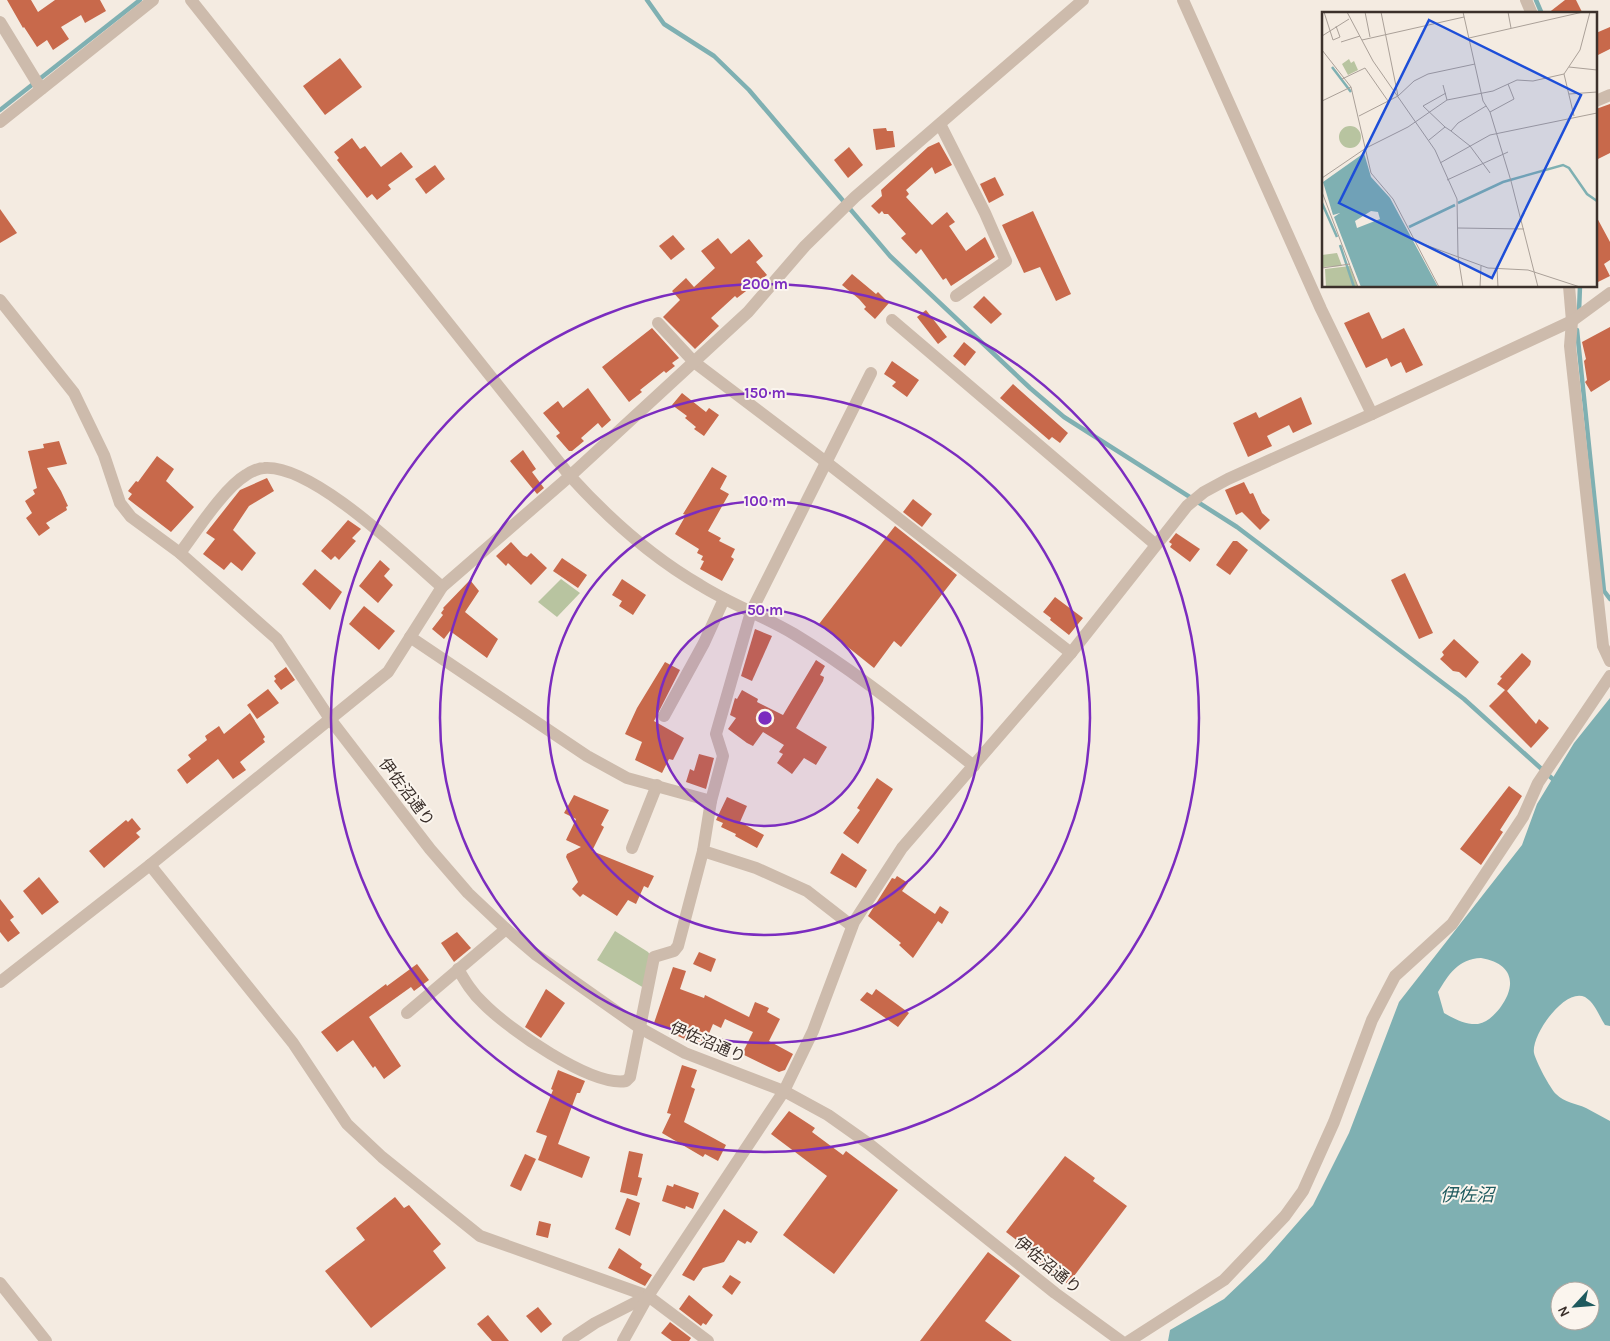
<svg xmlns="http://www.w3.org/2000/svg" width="1610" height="1341" font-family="Karla,'Noto Sans JP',sans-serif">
<rect width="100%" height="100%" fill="#f4ebe1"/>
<g fill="#b8c4a0">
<path d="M561,579L580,593L557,617L538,602Z"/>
<path d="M615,931L648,952L651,956L644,988L597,960Z"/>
</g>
<path fill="#7fb0b2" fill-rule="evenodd" d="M1610,698V1026L1605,1025C1599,1016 1595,1003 1585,997C1565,987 1531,1035 1534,1053C1536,1062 1550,1088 1556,1094C1565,1103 1575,1103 1586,1108C1594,1112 1602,1117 1610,1121V1341H1168L1170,1330L1224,1299L1265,1260L1313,1205L1349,1133L1399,1002L1522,845L1537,804L1574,743ZM1481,958C1512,963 1518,984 1500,1008C1494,1015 1488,1022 1478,1024C1466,1025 1454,1019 1444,1013L1438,992C1449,974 1458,959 1481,958ZM1560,1291H1590V1321H1560Z"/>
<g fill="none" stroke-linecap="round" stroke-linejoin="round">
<g stroke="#7fb0b2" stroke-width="4.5">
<path d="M647,0L664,24L714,56L749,90L890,256L1030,388L1064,417L1237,527L1464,699L1556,782"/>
<path d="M1536,0L1542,14"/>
<path d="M0,110L140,0"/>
<path d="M1579,312L1580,286"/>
<path d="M1577,330L1604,591L1610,599"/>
</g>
</g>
<g fill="#c8694b">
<path d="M7,0H31L38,12L55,0H100L106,11L85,23L81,15L61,27L69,39L53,50L47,40L37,47L24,27L23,28Z"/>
<path d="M1565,0H1576L1583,14H1547Z"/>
<path d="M1610,27V49L1596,56V33Z"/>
<path d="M340,58L362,87L325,115L303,86Z"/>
<path d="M1610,104V153L1596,160V109Z"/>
<path d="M886,128L887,131H893L895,147L876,150L873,129Z"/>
<path d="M352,138L360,149L365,146L381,167L401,152L413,167L388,185L391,189L377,200L372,194L367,198L337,160L339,158L334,152Z"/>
<path d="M939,142L952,165L935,174L932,167L906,190L909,194L906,197L932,225L947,212L955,222L949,226L966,251L985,237L995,257L951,286L946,278L943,280L921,249L916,254L901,238L906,234L888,214H884L882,211L879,214L871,206L882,196L881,190L928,147Z"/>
<path d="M849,147L863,165L848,178L834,160Z"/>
<path d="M435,165L445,179L426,194L415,179Z"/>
<path d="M995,177L1004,195L989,203L980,184Z"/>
<path d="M0,209L17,233L0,243Z"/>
<path d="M1033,211L1071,294L1056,301L1040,267L1024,273L1002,225Z"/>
<path d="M1596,216L1610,242V260L1604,264L1610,276L1596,283Z"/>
<path d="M673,235L685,249L671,260L659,246Z"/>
<path d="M718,238L731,254L749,239L763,256L756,262L767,275L737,298L735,296L711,318L719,326L695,349L663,317L680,300L672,291L686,278L694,287L715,268L701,251Z"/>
<path d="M852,274L876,294L878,292L889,303L875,319L864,309L866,307L859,299L842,285Z"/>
<path d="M984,296L1002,314L991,324L973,307Z"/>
<path d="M926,310L947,337L938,344L917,317Z"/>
<path d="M1369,312L1382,339L1404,328L1423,365L1406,373L1401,362L1391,367L1387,358L1366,368L1344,323Z"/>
<path d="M1610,327V380L1591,392L1585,382L1587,380L1584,361L1586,359L1582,342Z"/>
<path d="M652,328L679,358L672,363L675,366L666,373L664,371L640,390L642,392L629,402L602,367Z"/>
<path d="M964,342L976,352L965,366L953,356Z"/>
<path d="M892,361L919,380L907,397L892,386L896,382L884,374Z"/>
<path d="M1013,384L1068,433L1060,443L1052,437L1049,440L1000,398Z"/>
<path d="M588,388L611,420L602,428L598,423L581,438L584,441L572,451H569L556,436L560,433L543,413L558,401L563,408Z"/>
<path d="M682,393L706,412L709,408L719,415L704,436L694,429L696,427L685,418L687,416L672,405Z"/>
<path d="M1301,397L1312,424L1293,433L1289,425L1267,436L1272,446L1248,457L1233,423L1256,412L1259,418Z"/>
<path d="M59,441L67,464L47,468L61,491L68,506L66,507L67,510L46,523L50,528L39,536L26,518L32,513L25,501L35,494L33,490L37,488L28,451L44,448L43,444Z"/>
<path d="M523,450L536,469L532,472L544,488L537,494L510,461Z"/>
<path d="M157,456L174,469L166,481L194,507L171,532L128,499L132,494L128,491L136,481L138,482Z"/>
<path d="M712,467L727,476L720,489L729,494L708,531L721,538L719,541L735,549L731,557L734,559L722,581L700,569L704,561L701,560L703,556L697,553L699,549L675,534L686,515L683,514Z"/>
<path d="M267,478L274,491L249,506L233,530L256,553L242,571L231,562L224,570L203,554L215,539L206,533L240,490Z"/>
<path d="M1244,482L1250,494L1253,493L1262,513L1270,520L1260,530L1242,512L1236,515L1225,490Z"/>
<path d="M913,499L932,514L922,527L903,512Z"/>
<path d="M348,520L361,529L352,538L356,541L339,560L335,556L331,560L321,551Z"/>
<path d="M895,526L957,575L901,647L894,641L874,668L819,624Z"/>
<path d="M1176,533L1200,549L1190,562L1170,547L1172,544L1169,542Z"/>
<path d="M1233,541H1237L1248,550L1230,575L1216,565Z"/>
<path d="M511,542L523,555L527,557L531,553L547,568L531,585L508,563L506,566L496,556Z"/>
<path d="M562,558L587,575L578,588L553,571Z"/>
<path d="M380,560L390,569L384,576L393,585L378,603L359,586Z"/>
<path d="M315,569L342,592L330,610L302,584Z"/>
<path d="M1405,573L1433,633L1419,639L1391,580Z"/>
<path d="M622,579L646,595L633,615L619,606L622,601L612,595Z"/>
<path d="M470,580L479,591L465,612L498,639L487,658L450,631L444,639L432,629L443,615L441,613L444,609L443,608Z"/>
<path d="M1055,597L1083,618L1069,635L1050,620L1051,618L1043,612Z"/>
<path d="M364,606L395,631L379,650L349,624Z"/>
<path d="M755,629L772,636L752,681L741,676Z"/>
<path d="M1454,639L1479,662L1466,678L1459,672L1453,671L1440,659L1444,655L1442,652Z"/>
<path d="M1522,653L1531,661L1530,665L1507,691L1536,724L1539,719L1549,728L1531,748L1489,706L1505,690L1497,684L1502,678L1500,677Z"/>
<path d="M816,660L825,666L820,675L824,677L823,681L796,728L827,747L816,765L804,758L792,774L777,763L783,754L779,752L784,745L763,732L753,746L747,743L728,729L736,718L730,715L735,698L737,699L742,690L758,699L757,702L783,715Z"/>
<path d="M665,662L680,670L654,721L684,738L673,760L669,759L662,773L635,760L642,742L625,734L637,708Z"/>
<path d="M286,667L295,680L281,690L274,681L276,679L274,676Z"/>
<path d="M268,689L279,703L257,719L247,705Z"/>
<path d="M250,713L265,737L263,739L265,742L240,762L246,770L233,779L218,759L187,784L177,770L191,759L188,755L207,740L205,736L219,726L224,734Z"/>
<path d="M699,754L714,758L706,789L686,782L690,769L694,771Z"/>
<path d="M877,778L893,789L858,844L843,833L860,810L857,808Z"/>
<path d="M1509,786L1522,796L1500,830L1503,832L1481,865L1460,849Z"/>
<path d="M574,795L609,810L601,825L604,827L592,851L654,876L648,888L644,886L636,904L628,900L617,916L583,894L580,897L572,889L578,882L566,857L567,854L581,847L566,840L576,819L564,813Z"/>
<path d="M727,797L747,806L740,822L764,835L757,848L735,836L736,834L721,827L723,823L716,820Z"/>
<path d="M132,818L141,829L136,833L140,837L104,868L89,851L126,820L128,822Z"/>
<path d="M842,853L867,870L856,888L830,873Z"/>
<path d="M897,876L908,883L902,891L935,914L940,906L949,912L942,924L938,921L913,958L899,945L901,943L868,916L892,878L895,879Z"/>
<path d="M39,877L59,902L42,915L23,891Z"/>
<path d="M0,899L14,917L10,920L20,933L8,942L0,932Z"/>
<path d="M457,932L471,948L454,962L441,943Z"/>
<path d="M699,952L716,959L711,972L693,964Z"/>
<path d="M417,964L429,980L414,991L411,987L369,1017L401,1066L384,1079L375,1066L373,1068L353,1040L337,1052L321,1032L386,984L387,986Z"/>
<path d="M673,967L686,971L680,989L704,998L705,995L749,1017L755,1002L769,1008L767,1012L780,1019L769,1041L793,1054L785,1070L779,1072L742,1054L753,1032L725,1019L721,1028L713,1024L705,1043L700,1041L698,1045L678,1036L679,1033L654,1023Z"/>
<path d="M546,989L565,1003L541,1038L525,1027Z"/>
<path d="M876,989L909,1013L898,1027L860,1000L867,992L872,995Z"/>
<path d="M682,1065L697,1070L691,1087L695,1089L684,1122L726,1145L718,1161L705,1154L703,1157L662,1133L671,1114L667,1113Z"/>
<path d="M558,1070L585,1081L580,1093H577L558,1144L590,1157L582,1178L538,1160L547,1136L536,1132L553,1090L551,1089Z"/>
<path d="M789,1111L815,1128L812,1132L843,1155L846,1151L898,1190L834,1274L783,1235L827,1176L771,1134Z"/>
<path d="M629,1151L643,1154L638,1177L642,1178L637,1196L620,1192Z"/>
<path d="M525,1154L536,1159L521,1191L510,1186Z"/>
<path d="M1065,1156L1095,1178L1093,1181L1127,1206L1068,1284L1025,1251L1027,1248L1006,1232Z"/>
<path d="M674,1184L699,1193L693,1209L686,1206L685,1209L662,1201L667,1185L673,1187Z"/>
<path d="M395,1197L404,1208L409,1205L441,1244L433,1251L446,1268L371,1328L325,1271L365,1240L356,1228Z"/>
<path d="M627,1198L640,1203L630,1236L615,1229Z"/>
<path d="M724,1209L758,1232L751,1243L747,1241L745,1244L738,1240L724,1262L703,1268L694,1281L682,1275Z"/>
<path d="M539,1221L551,1224L548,1238L536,1235Z"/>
<path d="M619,1248L642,1264L640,1268L652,1275L645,1286L608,1268Z"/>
<path d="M988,1252L1020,1276L985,1321L1012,1341H920Z"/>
<path d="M730,1275L741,1282L732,1295L722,1287Z"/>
<path d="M689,1295L713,1315L706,1325L703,1323L701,1326L679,1309Z"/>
<path d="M538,1307L552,1324L541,1333L526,1316Z"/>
<path d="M488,1315L509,1341H492L477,1324Z"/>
<path d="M670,1322L691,1338L689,1341H672L661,1333Z"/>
</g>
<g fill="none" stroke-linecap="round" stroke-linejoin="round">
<g stroke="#cdbbac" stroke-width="12">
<path d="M191,0L570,476C609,519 650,556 700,585C730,604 764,616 794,634C857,672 915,720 974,766"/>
<path d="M1183,0L1321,309L1372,414"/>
<path d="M1526,0L1532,14"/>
<path d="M0,22L41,89"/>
<path d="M1596,101L1610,95"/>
<path d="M0,122L153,0"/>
<path d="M940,124L985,213L1006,261L956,296"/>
<path d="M1569,286L1572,321L1570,346L1603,646L1610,661"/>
<path d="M0,300L74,393L104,455L120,503L131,517L180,553L277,639L330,719L430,849L468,893L506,929L535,954L640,1028L685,1053L784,1091L828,1115L869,1144L1055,1293L1121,1341"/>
<path d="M892,320L1156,545"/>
<path d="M658,323L694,362L826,462L1071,653"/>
<path d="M180,553C196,532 224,488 246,475C250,472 259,468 264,468C313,464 405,555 442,587"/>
<path d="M410,637L587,756L627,778L711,801L703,851L756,868L807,891L852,926"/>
<path d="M664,716L704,643L724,599"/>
<path d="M711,801L723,756L716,734L751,612L871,373"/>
<path d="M632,848L657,785"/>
<path d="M150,865L293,1043L347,1124L382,1157L480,1236L648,1296L708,1341"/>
<path d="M458,969C465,981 472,993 483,1003C507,1028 591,1087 626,1081L630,1077L654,957L674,951L678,946L703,851"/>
<path d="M0,982L150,865L388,672L442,587L570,476L748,312L805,246L855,197L1083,0"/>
<path d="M407,1013L506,929"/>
<path d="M0,1283L46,1341"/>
<path d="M568,1341L595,1323L648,1296"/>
<path d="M623,1341L648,1296L784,1091L813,1031L854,922L902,848L1071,653L1187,506L1204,492L1228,479L1372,414L1572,321L1610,293"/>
<path d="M1129,1341L1224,1280L1285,1216L1303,1191L1334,1122L1372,1020L1395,976L1452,924L1523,817L1538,783L1610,676"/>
</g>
</g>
<circle cx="765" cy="718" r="108" fill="#7b2cbf" fill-opacity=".12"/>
<g fill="none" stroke="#7b2cbf" stroke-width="2.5">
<circle cx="765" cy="718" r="108"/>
<circle cx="765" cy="718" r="217"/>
<circle cx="765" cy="718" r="325"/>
<circle cx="765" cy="718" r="434"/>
</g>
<g text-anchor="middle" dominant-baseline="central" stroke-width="4" stroke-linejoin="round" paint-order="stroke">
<g font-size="16" fill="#3b302b" stroke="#fbf5ee">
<text transform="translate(407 792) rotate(53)">伊佐沼通り</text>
<text transform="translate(708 1042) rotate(23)">伊佐沼通り</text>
<text transform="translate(1048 1265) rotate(39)">伊佐沼通り</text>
</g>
<g font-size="18" font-style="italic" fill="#1f5a5e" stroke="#fbf5ee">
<text x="1467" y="1195">伊佐沼</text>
</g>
</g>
<g transform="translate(1322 12)">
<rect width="275" height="275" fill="#f4ebe1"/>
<path d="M27,47L29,51L32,49L36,58L26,63L20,52ZM17 125a11 11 0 1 1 22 0a11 11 0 1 1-22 0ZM15,241L20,254L1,255L0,243ZM28,254L36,275H4L3,257Z" fill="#b8c4a0"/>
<path d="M42,141L49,165L68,186L116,275H39L12,205L18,201L11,203L1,170ZM49,199L56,200L58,207L35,216L33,209Z" fill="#7fb0b2" fill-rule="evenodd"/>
<path fill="none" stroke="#7fb0b2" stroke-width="2.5" d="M10,55L29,80M0,191L15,225M136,191L181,170L241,153L247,156L265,182L275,189M87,215L133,193M18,233L32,275"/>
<path fill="none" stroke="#aaa098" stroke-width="1" d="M2,0L11,28L18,25L14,14M25,0L51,49L113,138L135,187L136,244L141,275M43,0L48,25M59,0L76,84M141,0L161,89L168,100L189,169L216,275M186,0L189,16M0,24L27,7M147,26L261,0M40,28L142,5M19,30L38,24M0,38L29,75L49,161L71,187L117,275M247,55L275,58M242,62L252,104M20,67L43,56L66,89M121,73L125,88M247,82L275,80M0,89L29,75M168,100L192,87L186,72M37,104L76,84L92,69L106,62L153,52M123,115L101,94L124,81M129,119L148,134L168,161M107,128L123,115L129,119L136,111L164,94M118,151L168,123L275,101M0,166L44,136L86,115L125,88L171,79L195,68L211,69L242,62L258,38L268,0M125,168L186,140M0,180L36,275M136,216L202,217M93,229L166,256L206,258L258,275M0,253L1,275M0,256L28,252M175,256L176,275M158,275L159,254"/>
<path fill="#1d4ed8" fill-opacity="0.15" stroke="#1d4ed8" stroke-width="2.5" d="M107,8L259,83L170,266L17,191Z"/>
<rect width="275" height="275" fill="none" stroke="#3b302b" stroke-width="2.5"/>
</g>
<circle cx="765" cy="718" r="8" fill="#7b2cbf" stroke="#fbf5ee" stroke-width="2.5"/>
<g font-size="15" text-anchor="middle" font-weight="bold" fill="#7b2cbf" stroke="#fbf5ee" stroke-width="4" stroke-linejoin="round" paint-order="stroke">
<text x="765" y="289">200 m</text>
<text x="765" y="398">150 m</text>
<text x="765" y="506">100 m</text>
<text x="765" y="615">50 m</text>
</g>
<g transform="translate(1575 1306) rotate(244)"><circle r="24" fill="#fbf5ee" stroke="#aea6a0"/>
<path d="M0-4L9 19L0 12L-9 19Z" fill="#1f5a5e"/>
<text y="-8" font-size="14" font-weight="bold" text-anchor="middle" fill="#3b302b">N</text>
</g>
</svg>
